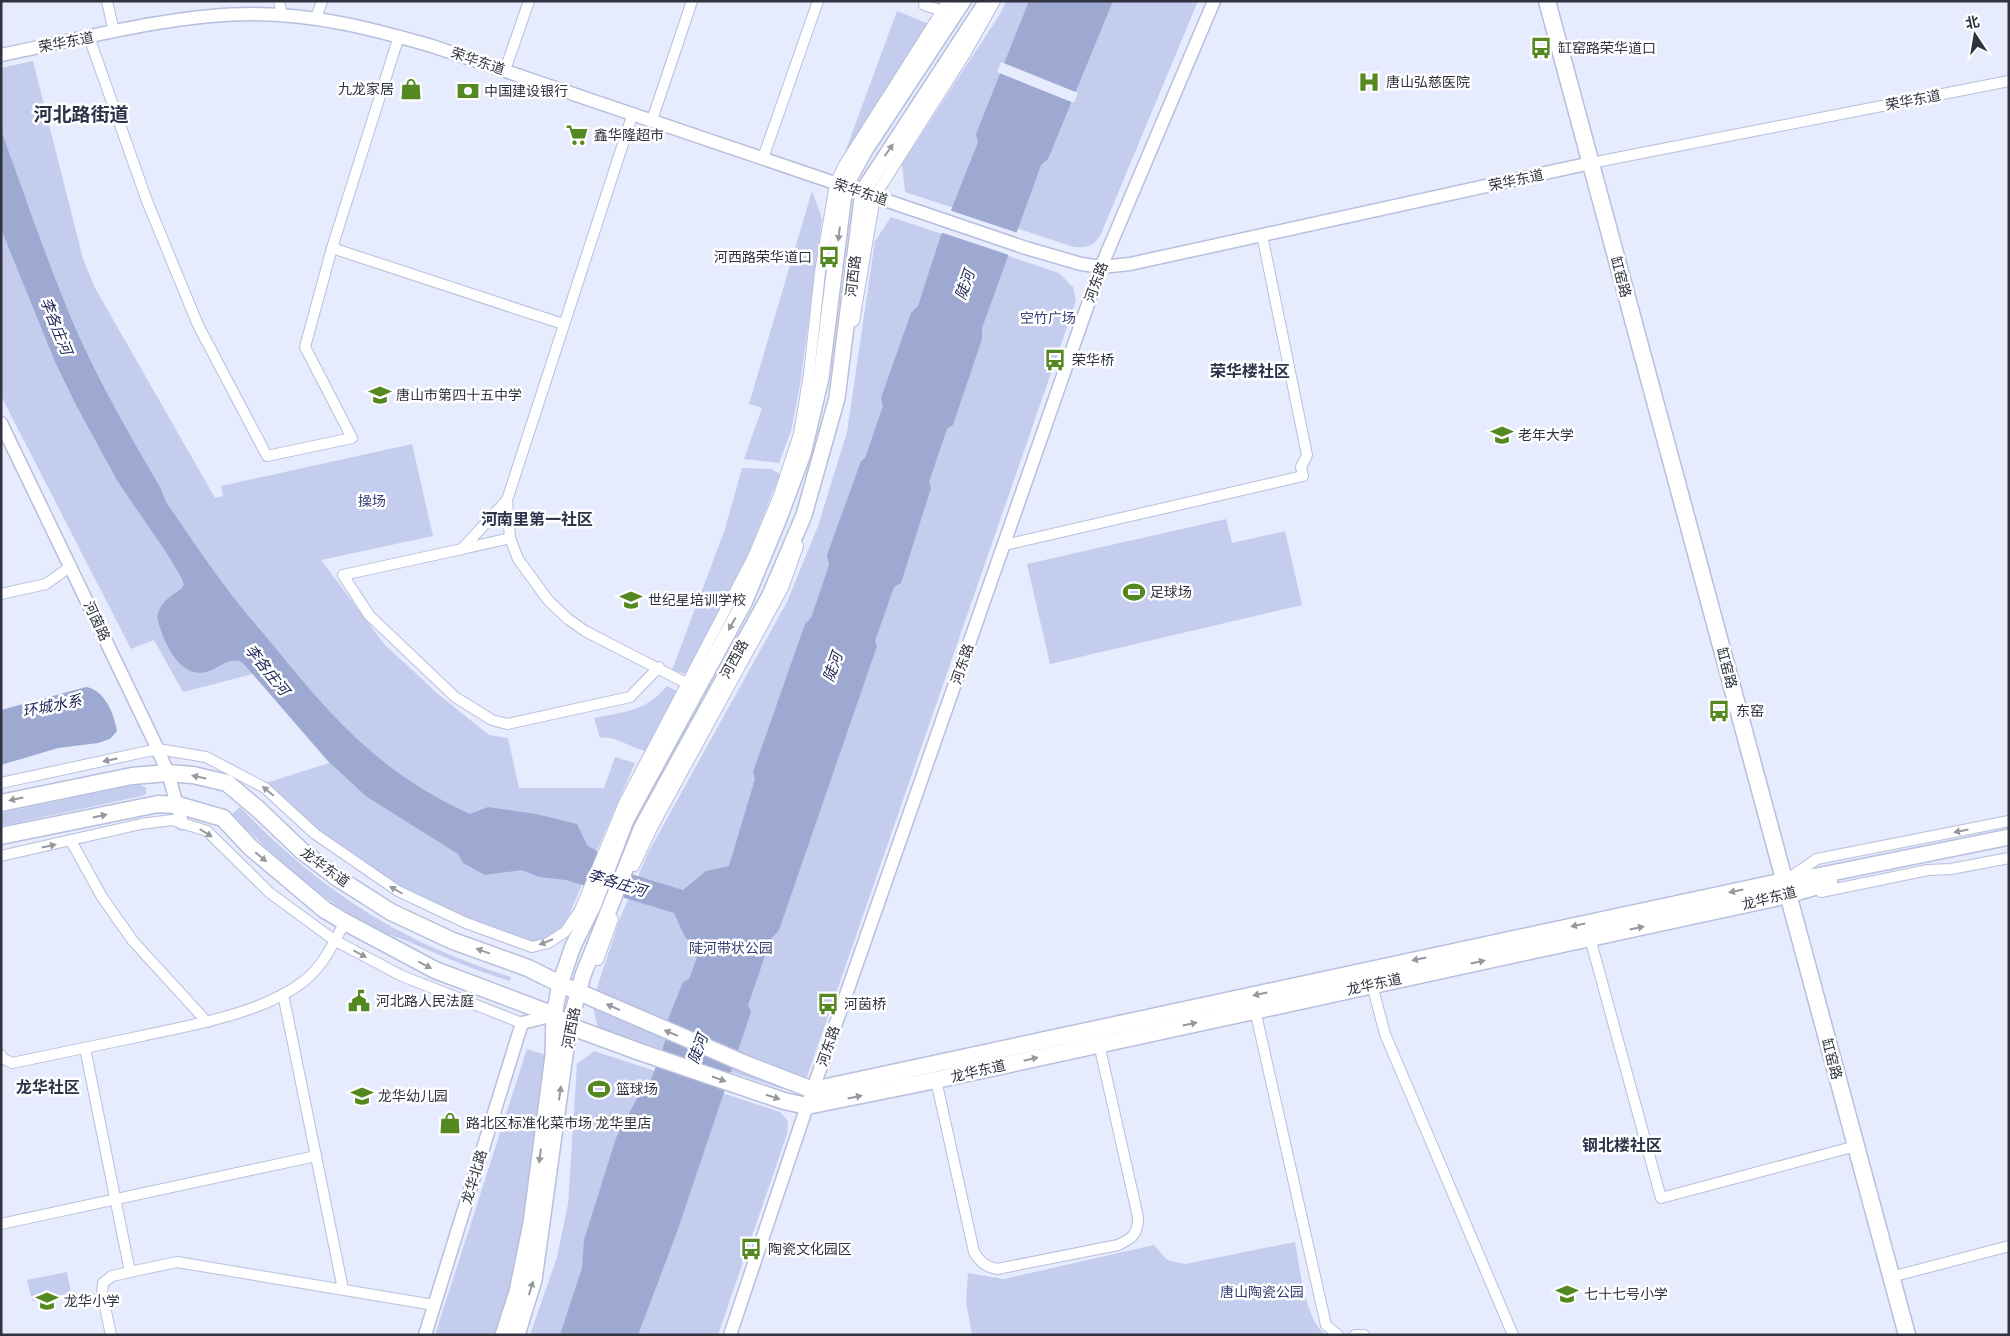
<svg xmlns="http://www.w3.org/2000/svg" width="2010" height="1336" font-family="Raleway,'Noto Sans SC',sans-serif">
<rect width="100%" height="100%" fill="#e6ebfd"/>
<g fill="#c4cdee">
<path d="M1006,1H1198L1101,234C1094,246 1088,248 1074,247L905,192L902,164L1000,14Z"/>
<path d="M897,11L929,24L846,157L844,155Z"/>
<path d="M33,61L83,259L95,288L215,498L223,496L221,486L412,444L433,536L321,560L385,645L438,694L489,735L508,738L519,788H604L615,757L635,763L561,933L534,943L432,905L391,884L313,829L266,783L329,763L253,674L183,692L154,640L131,649L1,396V68Z"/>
<path d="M812,191L822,218L800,385L791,431L779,463L744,459L762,408L749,404Z"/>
<path d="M891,217L1059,273L1073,287L1076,301L807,1077L795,1087L782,1089L598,1028L592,1003L620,918L648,853L787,602L818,526L847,432L875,241Z"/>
<path d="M742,468L771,469L780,474L747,557L686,674L672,670L725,529Z"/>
<path d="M1226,519L1232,543L1285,531L1302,605L1050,664L1027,564Z"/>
<path d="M667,686L677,691L646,751C629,748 616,735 600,738L594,718C626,711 645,712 667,686Z"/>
<path d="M139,784L146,788V794L142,796L1,826V813Z"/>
<path d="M240,807C319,890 401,943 511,977L510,981C474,970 441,956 407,941C395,936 382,933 371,927C319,898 273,857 232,814Z"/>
<path d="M527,1049L547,1055L516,1277L497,1335H435Z"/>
<path d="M594,1051L780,1112L788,1121L787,1134L718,1335H530L557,1257L568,1204L577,1064Z"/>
<path d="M1295,1242C1300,1267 1305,1321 1326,1335H972L966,1302L968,1273L1004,1279L1154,1245L1167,1260L1185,1264Z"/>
<path d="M67,1272L71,1293L32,1301L27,1280Z"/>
</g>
<g fill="#9ea9d1">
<path d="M1029,1H1113L1048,159L1041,165L982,328V339L953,425L947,429L929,482L931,488L901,583L894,587L875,641L877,646L779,930L771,939L748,1005L751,1012L677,1232L638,1335H560L582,1268L584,1240L616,1138L641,1091L648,1088L667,1036L665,1027L683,982L689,979L699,952L685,937L674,913L566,880L539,877L522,870L485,875L463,863L458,854L367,797L330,763L242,662C227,657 220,668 206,672C178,679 162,638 157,617C161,601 170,597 182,588L184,584L181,577L166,552L118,482L76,405L56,364L1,229V130C25,196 48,265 77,332C101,385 130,436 160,487L166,502C188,534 210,567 234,598C246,614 260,629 273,645C332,718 381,774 470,814L488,807L536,814L577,824L587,845L634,875L683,890L706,871L729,866L755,779L753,772L805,624L811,618L829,565L827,555L861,461L865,458L883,406L881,398L911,313L918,306L940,238L978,142L976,134Z"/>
<path d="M86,687C105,690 114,714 117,731L110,739L98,743L58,748L1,765V710Z"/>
</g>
<g fill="#e6ebfd">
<path d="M1001,62L1078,93L1074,103L997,72Z"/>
<path d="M949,210L1018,233L1009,255L940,232Z"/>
</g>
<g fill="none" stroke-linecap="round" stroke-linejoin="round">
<g stroke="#b7bfdc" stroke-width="12">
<g id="minor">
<path d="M107,1L114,32"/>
<path d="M279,1L282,15"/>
<path d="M924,5L943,11"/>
<path d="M316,18L322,1"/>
<path d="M89,37L147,201L198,325L267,456L352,438L305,347L332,248L399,36"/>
<path d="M505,70L529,1"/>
<path d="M633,113L507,500L462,549L343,575L369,615L455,697L492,720L507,724L630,697L659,667"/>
<path d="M652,120L692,1"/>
<path d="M763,158L818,1"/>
<path d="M1591,163L2009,81"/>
<path d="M332,248L563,324"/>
<path d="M854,321L875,196L965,54L995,1"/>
<path d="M507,500L510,538L518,559L548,600L568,619L585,631L688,684"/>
<path d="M1005,545L1303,476L1301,467L1307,455L1262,235"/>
<path d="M462,549L510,538"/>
<path d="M1,594L46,584L71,566"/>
<path d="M1,783L158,749L206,757L265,788L315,834L398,891L466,923L532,947L548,943L565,932L580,910L624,803L753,557L779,495L799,434L809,374L820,272L835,184L844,165L948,1"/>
<path d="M71,841L102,897L133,941L207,1022"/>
<path d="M1,856L141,824L172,820L207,831L270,893L334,940L402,976L522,1023"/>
<path d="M634,866L653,826L783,588L798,546"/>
<path d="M1789,878L1817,859L2009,821"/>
<path d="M1821,892L1928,870L1951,869L2009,858"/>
<path d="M1590,938L1661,1198L1856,1146"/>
<path d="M598,960L613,919"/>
<path d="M1372,985L1385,1034L1513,1335"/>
<path d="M283,994L343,1289"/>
<path d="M1255,1010L1326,1325L1338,1335"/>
<path d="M85,1048L130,1272L112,1276L103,1283L102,1293L111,1335"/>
<path d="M1,1055L2,1058L12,1063C55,1054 99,1045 142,1036C192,1025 264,1013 304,981C325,964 332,945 345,922"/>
<path d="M936,1080L974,1252C980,1262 986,1267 997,1269L1118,1245C1133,1238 1138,1234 1138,1217L1099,1044"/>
<path d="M1,1224L316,1156"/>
<path d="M130,1272L177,1262L434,1305"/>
<path d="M1891,1277L2009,1246"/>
<path d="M1355,1335H1364"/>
</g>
</g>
<g stroke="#b7bfdc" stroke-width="15">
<g id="tertiary">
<path d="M1,55C80,39 173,14 253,14C315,14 373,29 432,46L1026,248L1081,264L1101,267L1130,264L1591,163"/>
<path d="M1,423L153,739L168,773L182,823"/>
<path d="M425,1335L522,1023L554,1015"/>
<path d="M730,1335L807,1106L1101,267L1214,1"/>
</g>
</g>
<g stroke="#b7bfdc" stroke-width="18">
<g id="secondary">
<path d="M1784,881L1817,876L2009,837"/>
<path d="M1788,895L1830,883"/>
<path d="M503,1335L517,1292L531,1223L553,1056L554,1015L560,984L573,946L593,906L626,820L744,603L778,521L803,454L821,378L845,186L865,150L963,1"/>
<path d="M517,1335L534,1280L569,1026L583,975L642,827L770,595L804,515L837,398L863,191L987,1"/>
</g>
</g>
<g stroke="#b7bfdc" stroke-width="19">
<g id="primary">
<path d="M1547,1L1907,1335"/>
<path d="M1,803L132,776L168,773L193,775L227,783L258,809L302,851L336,877L391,912L453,941L528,968L560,984L748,1065L813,1090L1784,881"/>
<path d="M1,836L158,804L178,805L223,818L250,847L325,910L345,922L435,970L554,1015L569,1026L640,1052L784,1101L807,1106L936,1080L1788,895"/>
</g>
</g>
<use href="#minor" stroke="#fff" stroke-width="10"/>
<use href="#tertiary" stroke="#fff" stroke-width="12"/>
<use href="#secondary" stroke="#fff" stroke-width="15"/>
<use href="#primary" stroke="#fff" stroke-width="16"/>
</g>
<defs><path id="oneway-solid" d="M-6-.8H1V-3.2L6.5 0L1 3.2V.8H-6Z" transform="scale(1.25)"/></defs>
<g fill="#98999f">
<use href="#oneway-solid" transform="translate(889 150) rotate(-55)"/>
<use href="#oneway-solid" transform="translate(839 234) rotate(97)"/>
<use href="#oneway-solid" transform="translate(732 624) rotate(119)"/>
<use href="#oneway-solid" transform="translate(110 760) rotate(168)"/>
<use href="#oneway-solid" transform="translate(199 777) rotate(-168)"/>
<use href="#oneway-solid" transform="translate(268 791) rotate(-140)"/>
<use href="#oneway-solid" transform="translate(16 799) rotate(168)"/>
<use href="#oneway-solid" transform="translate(100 816) rotate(-12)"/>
<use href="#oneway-solid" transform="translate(1961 831) rotate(169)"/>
<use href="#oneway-solid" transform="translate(206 833) rotate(32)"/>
<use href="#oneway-solid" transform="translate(49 846) rotate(-12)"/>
<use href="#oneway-solid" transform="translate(261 857) rotate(40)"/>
<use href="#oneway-solid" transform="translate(396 890) rotate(-150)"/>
<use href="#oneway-solid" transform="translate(1736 891) rotate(168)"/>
<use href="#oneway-solid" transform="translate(1578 925) rotate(168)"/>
<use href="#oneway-solid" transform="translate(1637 928) rotate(-12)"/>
<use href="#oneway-solid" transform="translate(546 942) rotate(158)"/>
<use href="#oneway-solid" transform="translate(483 951) rotate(-160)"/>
<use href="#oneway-solid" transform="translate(360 954) rotate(28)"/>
<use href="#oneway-solid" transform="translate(1419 959) rotate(168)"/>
<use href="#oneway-solid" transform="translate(1478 962) rotate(-12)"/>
<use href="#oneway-solid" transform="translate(425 965) rotate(27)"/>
<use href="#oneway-solid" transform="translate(1260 994) rotate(168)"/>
<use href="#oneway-solid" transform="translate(613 1007) rotate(-156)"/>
<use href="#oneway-solid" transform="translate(1190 1024) rotate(-12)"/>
<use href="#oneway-solid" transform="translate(671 1033) rotate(-157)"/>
<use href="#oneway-solid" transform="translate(1031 1059) rotate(-13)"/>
<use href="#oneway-solid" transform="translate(719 1079) rotate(19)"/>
<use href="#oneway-solid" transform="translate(560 1093) rotate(-82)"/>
<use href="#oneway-solid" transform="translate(773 1097) rotate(18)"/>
<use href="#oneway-solid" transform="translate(855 1097) rotate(-12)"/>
<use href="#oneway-solid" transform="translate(540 1156) rotate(97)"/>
<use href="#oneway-solid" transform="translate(531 1288) rotate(-73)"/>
</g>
<defs>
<g id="bus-bare" transform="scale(1.725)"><path d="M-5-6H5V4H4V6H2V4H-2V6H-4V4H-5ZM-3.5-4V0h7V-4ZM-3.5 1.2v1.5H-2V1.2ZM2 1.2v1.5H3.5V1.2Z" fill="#548820" stroke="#fff" stroke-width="2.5" paint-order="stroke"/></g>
<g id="hospital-bare" transform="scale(1.725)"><path d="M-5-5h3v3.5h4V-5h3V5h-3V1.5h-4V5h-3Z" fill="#548820" stroke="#fff" stroke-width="2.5" paint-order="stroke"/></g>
<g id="shop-bare" transform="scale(1.725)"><path d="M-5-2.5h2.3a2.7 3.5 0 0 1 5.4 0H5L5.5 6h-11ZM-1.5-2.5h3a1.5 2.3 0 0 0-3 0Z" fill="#548820" stroke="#fff" stroke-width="2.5" paint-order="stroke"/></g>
<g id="bank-bare" transform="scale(1.725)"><path d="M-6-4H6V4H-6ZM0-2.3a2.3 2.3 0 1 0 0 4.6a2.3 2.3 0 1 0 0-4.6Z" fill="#548820" stroke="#fff" stroke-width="2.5" paint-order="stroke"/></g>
<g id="supermarket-bare" transform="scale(1.725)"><path d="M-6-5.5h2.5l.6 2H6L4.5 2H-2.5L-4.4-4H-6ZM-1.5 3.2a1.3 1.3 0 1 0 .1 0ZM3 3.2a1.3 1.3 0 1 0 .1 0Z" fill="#548820" stroke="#fff" stroke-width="2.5" paint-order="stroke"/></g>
<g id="school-bare" transform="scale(1.725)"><path d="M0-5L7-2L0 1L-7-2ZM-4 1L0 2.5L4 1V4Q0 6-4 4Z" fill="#548820" stroke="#fff" stroke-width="2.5" paint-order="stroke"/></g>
<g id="university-bare" transform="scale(1.725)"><path d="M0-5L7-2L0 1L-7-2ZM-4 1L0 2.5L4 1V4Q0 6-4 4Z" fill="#548820" stroke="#fff" stroke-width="2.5" paint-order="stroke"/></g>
<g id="stadium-bare" transform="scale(1.725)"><path d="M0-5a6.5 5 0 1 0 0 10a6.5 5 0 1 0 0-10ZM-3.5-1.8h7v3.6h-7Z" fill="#548820" stroke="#fff" stroke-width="2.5" paint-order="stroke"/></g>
<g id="civic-bare" transform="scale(1.725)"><path d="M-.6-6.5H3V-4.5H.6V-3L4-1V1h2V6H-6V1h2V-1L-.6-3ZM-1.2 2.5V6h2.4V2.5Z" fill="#548820" stroke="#fff" stroke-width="2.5" paint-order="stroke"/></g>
</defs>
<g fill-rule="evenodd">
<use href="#bus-bare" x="1541" y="48"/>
<use href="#hospital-bare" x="1369" y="82"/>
<use href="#shop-bare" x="411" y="89"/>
<use href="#bank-bare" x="468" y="91"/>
<use href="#supermarket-bare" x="577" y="135"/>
<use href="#bus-bare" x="829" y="257"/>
<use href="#bus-bare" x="1055" y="360"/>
<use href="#school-bare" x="380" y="395"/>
<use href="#university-bare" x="1502" y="435"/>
<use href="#stadium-bare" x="1134" y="592"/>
<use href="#school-bare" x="631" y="600"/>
<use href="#bus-bare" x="1719" y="711"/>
<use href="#civic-bare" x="359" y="1001"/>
<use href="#bus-bare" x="828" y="1004"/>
<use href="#stadium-bare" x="599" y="1089"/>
<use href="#school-bare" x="362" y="1096"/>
<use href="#shop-bare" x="450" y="1123"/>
<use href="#bus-bare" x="751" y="1249"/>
<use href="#school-bare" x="1567" y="1294"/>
<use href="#school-bare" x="47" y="1301"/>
</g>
<g text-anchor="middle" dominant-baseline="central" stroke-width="5" stroke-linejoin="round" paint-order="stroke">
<g font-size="14" fill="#30333f" stroke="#fff">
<text transform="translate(66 42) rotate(-11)">荣华东道</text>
<text transform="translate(478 61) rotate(19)">荣华东道</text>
<text transform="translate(1913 100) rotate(-11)">荣华东道</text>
<text transform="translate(1516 180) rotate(-12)">荣华东道</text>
<text transform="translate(861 192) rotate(18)">荣华东道</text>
<text transform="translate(853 276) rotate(-83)">河西路</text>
<text transform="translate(1621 277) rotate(75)">缸窑路</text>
<text transform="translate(1096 282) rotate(-70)">河东路</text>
<text transform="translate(97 621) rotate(65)">河茵路</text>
<text transform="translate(734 659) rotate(-61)">河西路</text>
<text transform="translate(962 664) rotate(-71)">河东路</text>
<text transform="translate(1727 668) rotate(75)">缸窑路</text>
<text transform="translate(325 867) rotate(36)">龙华东道</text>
<text transform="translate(1769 898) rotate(-14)">龙华东道</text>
<text transform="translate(1374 984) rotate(-12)">龙华东道</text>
<text transform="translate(571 1028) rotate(-79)">河西路</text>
<text transform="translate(828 1046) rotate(-71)">河东路</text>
<text transform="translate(1832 1059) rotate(75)">缸窑路</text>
<text transform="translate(978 1071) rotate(-13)">龙华东道</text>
<text transform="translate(474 1177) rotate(-73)">龙华北路</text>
</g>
<g font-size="14" fill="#30333f" stroke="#fff" text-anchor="start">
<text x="1558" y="48">缸窑路荣华道口</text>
<text x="1386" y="82">唐山弘慈医院</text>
<text x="394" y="89" text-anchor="end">九龙家居</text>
<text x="484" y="91">中国建设银行</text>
<text x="594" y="135">鑫华隆超市</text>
<text x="812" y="257" text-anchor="end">河西路荣华道口</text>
<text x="1072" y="360">荣华桥</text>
<text x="396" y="395">唐山市第四十五中学</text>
<text x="1518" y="435">老年大学</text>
<text x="1150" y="592">足球场</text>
<text x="648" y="600">世纪星培训学校</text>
<text x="1736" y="711">东窑</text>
<text x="376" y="1001">河北路人民法庭</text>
<text x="844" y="1004">河茵桥</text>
<text x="616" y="1089">篮球场</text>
<text x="378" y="1096">龙华幼儿园</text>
<text x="466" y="1123">路北区标准化菜市场 龙华里店</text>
<text x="768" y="1249">陶瓷文化园区</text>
<text x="1584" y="1294">七十七号小学</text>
<text x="64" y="1301">龙华小学</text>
</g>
<g font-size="14" fill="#374276" stroke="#fff">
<text x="1048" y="318">空竹广场</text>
<text x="372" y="501">操场</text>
<text x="731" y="948">陡河带状公园</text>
<text x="1262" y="1292">唐山陶瓷公园</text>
</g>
<g font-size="15" font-style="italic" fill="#21285a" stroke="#fff">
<text transform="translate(965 285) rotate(-71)">陡河</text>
<text transform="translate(56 326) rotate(68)">李各庄河</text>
<text transform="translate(833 667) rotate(-71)">陡河</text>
<text transform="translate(267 670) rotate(51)">李各庄河</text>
<text transform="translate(52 706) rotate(-11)">环城水系</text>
<text transform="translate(617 883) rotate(17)">李各庄河</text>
<text transform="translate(698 1049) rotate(-70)">陡河</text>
</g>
<g font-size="16" font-weight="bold" fill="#2c3249" stroke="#fff">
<text x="1250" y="371">荣华楼社区</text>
<text x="537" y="519">河南里第一社区</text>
<text x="48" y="1087">龙华社区</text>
<text x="1622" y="1145">钢北楼社区</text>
</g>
<g font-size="19" font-weight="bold" fill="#2c3249" stroke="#fff">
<text x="81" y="114">河北路街道</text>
</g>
</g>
<rect width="2010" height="1336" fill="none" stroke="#30333f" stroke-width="5"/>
<g transform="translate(1975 35) rotate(348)" stroke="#ffffff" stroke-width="4" paint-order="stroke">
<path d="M0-4L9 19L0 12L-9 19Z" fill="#30333f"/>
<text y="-8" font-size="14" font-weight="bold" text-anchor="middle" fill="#30333f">北</text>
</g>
</svg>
